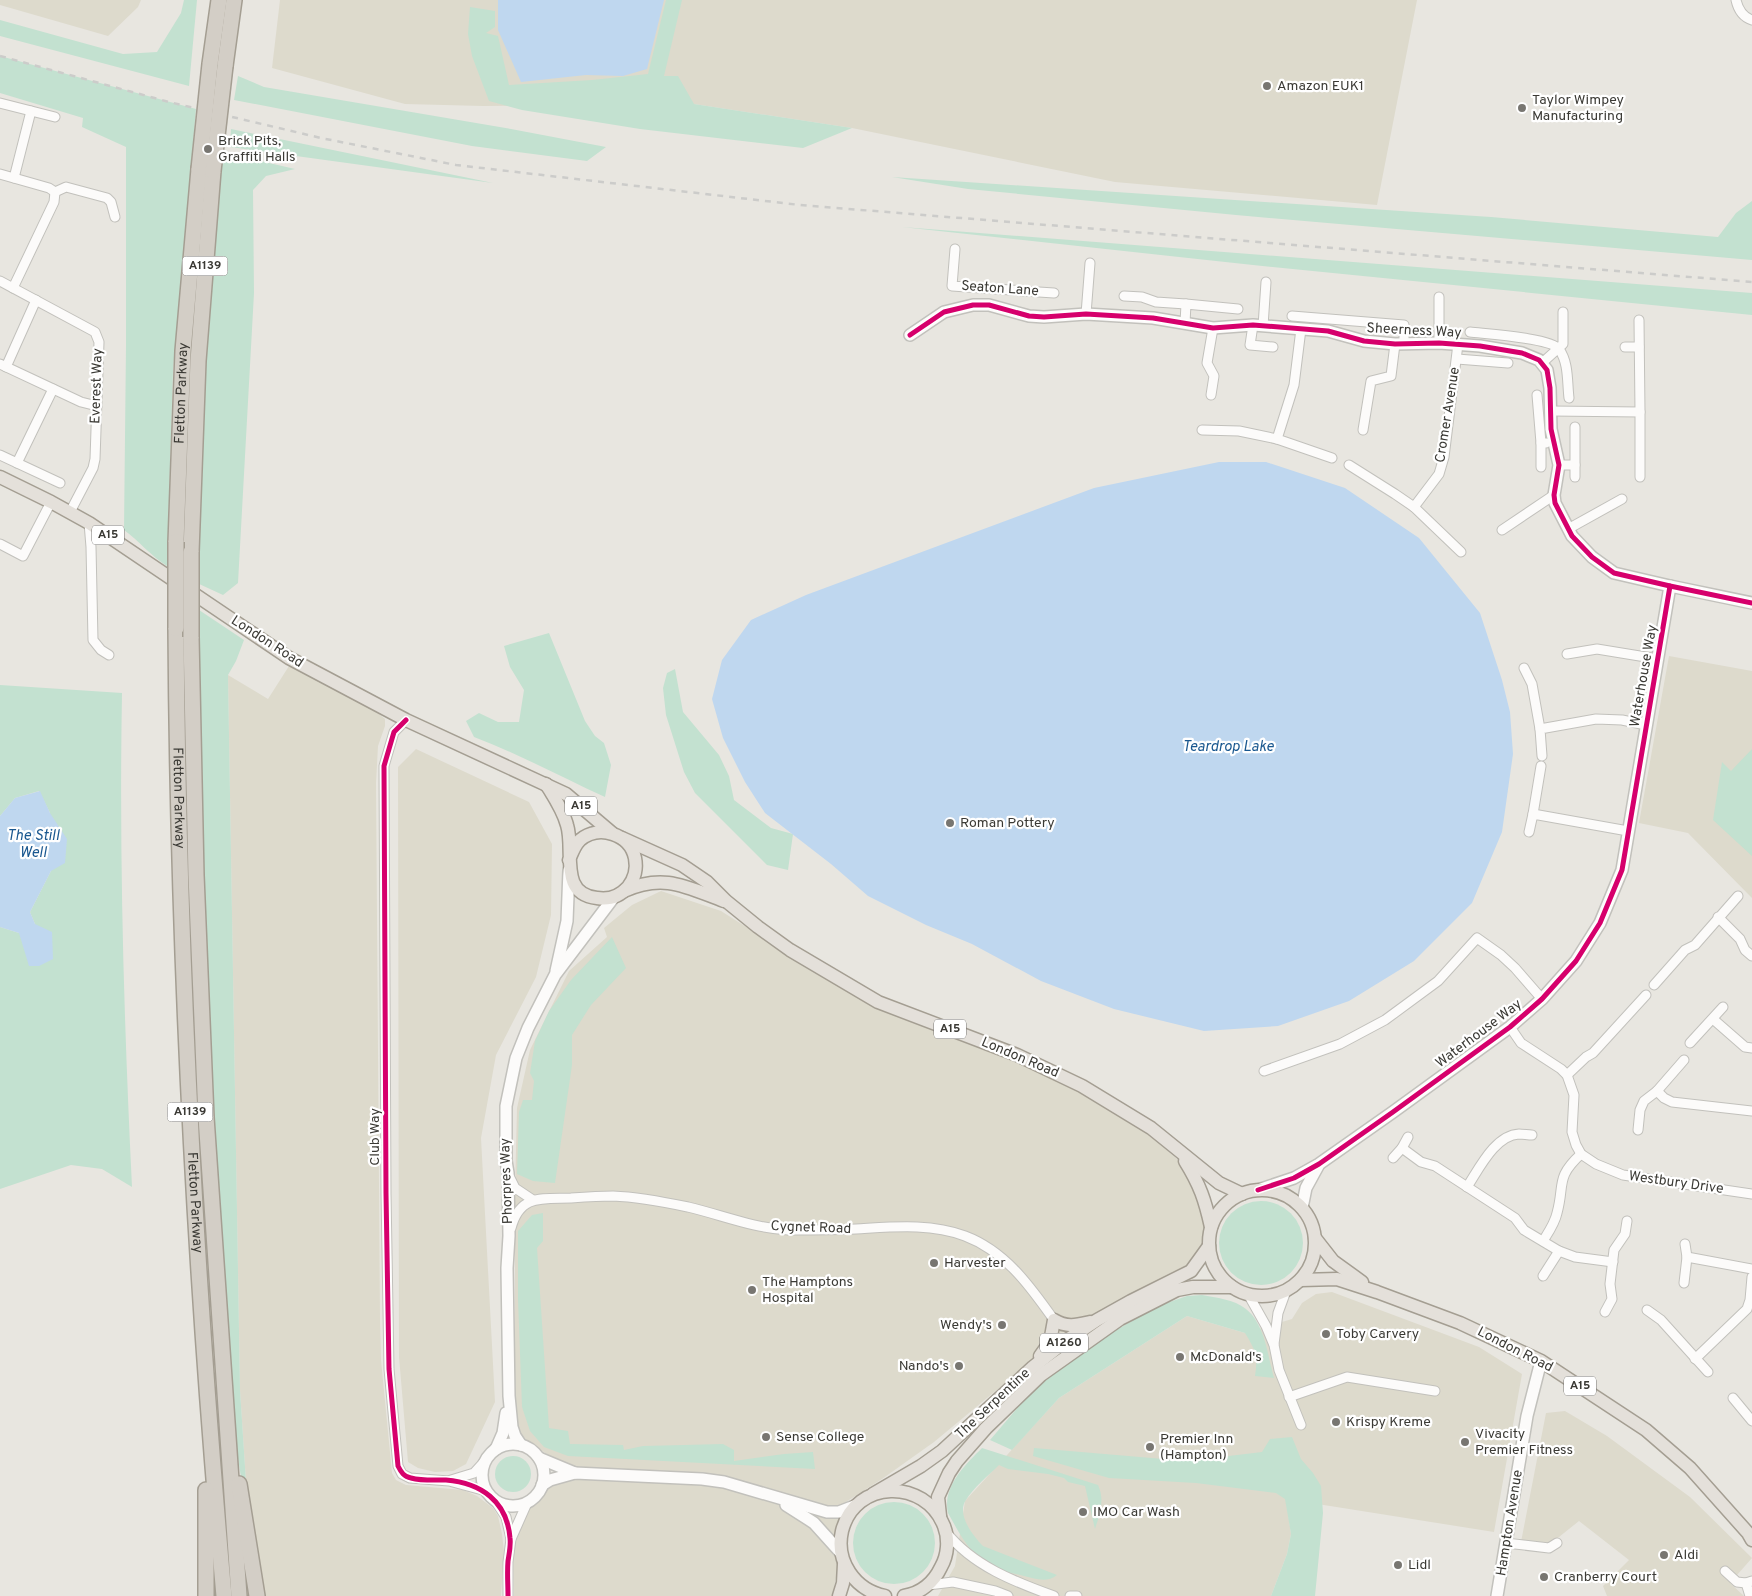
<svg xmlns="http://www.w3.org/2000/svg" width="1752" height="1596" font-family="Overpass,sans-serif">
<rect width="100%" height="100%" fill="#e8e6e0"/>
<g fill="#dddacc">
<path d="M0,0H141L138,7L108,36L0,5Z"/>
<path d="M280,0H1417L1377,205L1115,182L852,128L694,104L483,106L405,104L272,68Z"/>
<path d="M1669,656L1752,671V898L1688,833L1639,823Z"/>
<path d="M289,666L373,709L385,719V726L378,746L376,783L380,1320L381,1360L392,1473L396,1480L406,1485L463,1490L477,1496L493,1508L498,1516L502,1534L504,1551L501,1596H263L249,1528L240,1390L228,675L268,699Z"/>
<path d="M416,749L529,802L552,844L551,915L536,977L496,1055L481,1138L495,1402L466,1464L453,1471L435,1472L418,1468L408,1462L399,1357L398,767Z"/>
<path d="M661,891L721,911L855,996L1052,1077L1140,1127L1177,1159L1201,1200L1204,1230L1201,1246L1195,1259L1181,1270L1023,1368L934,1442L882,1479L841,1505L836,1532L838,1569L832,1596H514L513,1553L519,1531L527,1511L535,1500L546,1488L552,1486L557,1459L550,1456L528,1442L517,1429L515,1414V1191L517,1108L530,1050L569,971L607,937L604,928L632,905Z"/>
<path d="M1332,1292L1479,1347L1522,1374L1494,1532L1286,1499L1291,1534L1287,1554L1271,1596H938L955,1566L965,1501L1059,1398L1187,1316L1245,1333L1292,1319L1302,1303L1316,1294Z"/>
<path d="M1565,1411L1607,1436L1690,1497L1752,1558L1730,1583L1744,1596H1607L1603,1586L1629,1560L1579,1521L1549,1545L1521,1542L1546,1413Z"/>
</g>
<g fill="#c3e1d0">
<path d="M184,0H197L189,86L0,36V20L123,54L157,52L181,13Z"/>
<path d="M666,0H682L664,76H678L694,104L852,128L803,148L640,129L522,110L489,101L472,56L468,34L470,7L495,11V27L486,33L498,36L509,85L592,80L648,74Z"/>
<path d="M0,56L196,109L173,370L167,566C151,556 139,541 124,530L126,345V147L82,127L83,118L0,93Z"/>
<path d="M238,76L264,87L511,129L606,147L587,161L472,146L234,100Z"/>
<path d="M231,129L493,183L230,147Z"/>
<path d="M221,152L295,169L266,176L253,190L254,293L238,583L223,595L197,583L199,447L210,269Z"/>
<path d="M892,177L1491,217L1718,237L1736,213L1752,201V260L1236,215L968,189Z"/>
<path d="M902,227L1752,293V315L1253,265Z"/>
<path d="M196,608L244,640L236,661L228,675L240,1390L249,1528L235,1439L217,1227L201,874Z"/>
<path d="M549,633L585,721L595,736L604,743L611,765L605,797C561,777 519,754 474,737L466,721L479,713L498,722H519L524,690L510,667L504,646Z"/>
<path d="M675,669L683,712L719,755L729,776L734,800L771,828L793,834L788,870L767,865L695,793L684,772L666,715L663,688L667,673Z"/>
<path d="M0,685L122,693C119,858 124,1023 132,1187L102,1169L71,1165L0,1189V927L19,933L35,924L30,912L51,871L50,813L39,791L15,798L0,816Z"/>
<path d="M1752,749V856L1713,820L1722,762L1731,771Z"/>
<path d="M612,937L626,968L591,1005L572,1035V1065L555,1183L533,1181L517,1174L519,1112L523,1100H532L534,1081L530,1073L535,1041L549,1011L571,980Z"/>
<circle cx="1261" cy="1243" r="42"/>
<path d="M543,1213V1241L537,1248L549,1428L568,1431L570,1444L623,1445L624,1450L643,1446L723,1444L734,1450V1461L784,1454L813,1452L815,1469L568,1456L544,1447L530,1431L522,1407L518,1299V1231L532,1215Z"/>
<path d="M1202,1295C1216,1298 1234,1299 1246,1309C1265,1324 1268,1357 1274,1378L1255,1376C1258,1356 1256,1351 1245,1333L1187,1316L1059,1398L1012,1450L990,1440L1020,1405L1045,1381L1100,1340L1155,1307L1187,1296Z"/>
<path d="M1292,1437L1301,1459L1313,1473L1321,1486L1323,1513L1315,1596H1271L1287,1554L1291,1534L1285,1499L1276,1493L1196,1483L1109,1478L1033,1456L1034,1448L1187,1461L1262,1452L1270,1439Z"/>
<path d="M982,1448L1098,1485C1105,1500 1100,1513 1095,1529L1085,1486L1068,1482L1064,1478L1048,1474L1008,1469L999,1465C989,1475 973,1488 966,1500C956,1514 973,1536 983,1546L1057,1575C1047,1583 1036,1579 1024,1576C1012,1573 995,1570 984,1562C967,1549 958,1531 948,1513C942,1487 965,1465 982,1448Z"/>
<circle cx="513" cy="1474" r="18"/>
<circle cx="894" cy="1543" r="41"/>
</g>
<g fill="#bfd7ef">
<path d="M498,0H664L647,69L623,76L586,75L521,82L498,30Z"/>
<path d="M1219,462H1266L1345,488L1419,538L1480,613L1502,680L1510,712L1513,754L1502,832L1472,903L1414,961L1349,1001L1278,1026L1204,1031L1114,1009L1041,981L972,944L926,925L868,896L831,864L765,813L745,782L723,738L712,699L722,660L751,620L806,595L1094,488Z"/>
<path d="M40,791L50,813L67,839L65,863L51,871L30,912L35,924L52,932L53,959L39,966H29L19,933L0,927V816L15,798Z"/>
</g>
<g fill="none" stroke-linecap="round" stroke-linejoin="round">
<g stroke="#c2c1bc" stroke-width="11">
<g id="street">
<path d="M1736,0C1738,9 1743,17 1752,20"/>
<path d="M0,103L55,117"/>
<path d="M0,174L49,188L55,192"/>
<path d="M14,178L31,111"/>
<path d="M55,192L66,187L107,198L111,202L115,217"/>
<path d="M955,249L952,286L1054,293"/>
<path d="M0,281L95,332L99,342L95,459L93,468L70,512"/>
<path d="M13,288L54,202L55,192"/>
<path d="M1124,296L1142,297L1156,302L1186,304"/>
<path d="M1439,297V343"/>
<path d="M1086,314L1090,263"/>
<path d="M1292,316L1404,325V344"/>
<path d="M1639,320L1640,412"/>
<path d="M1185,323L1186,304L1238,309"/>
<path d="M1253,325L1250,345L1273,347"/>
<path d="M1263,326L1266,282"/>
<path d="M1301,329L1294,385L1277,439L1332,458"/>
<path d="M1470,332C1486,334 1551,338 1559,349C1569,363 1567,382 1569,398"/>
<path d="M1458,344L1444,457L1439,474L1414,507L1461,552"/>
<path d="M1625,347H1639"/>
<path d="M1457,359L1508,363"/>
<path d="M1542,363L1563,344V312"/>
<path d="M0,364L81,402L97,406"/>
<path d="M6,367L36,300"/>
<path d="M1211,395L1214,376L1207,363L1213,328"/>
<path d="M1537,395L1541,443"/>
<path d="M1551,411L1640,412V477"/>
<path d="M1202,430L1239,431L1277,439"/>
<path d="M1363,430L1371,381L1391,376L1395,344"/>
<path d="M0,455L60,483"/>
<path d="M17,463L53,389"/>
<path d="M1349,465L1395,494L1414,507"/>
<path d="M1559,465H1575V427"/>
<path d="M1575,465V477"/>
<path d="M1541,467V443H1546"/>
<path d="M89,523L91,547L93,640L101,650L109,655"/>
<path d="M1568,529L1622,499"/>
<path d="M1502,530L1554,495"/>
<path d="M0,544L23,556L51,502"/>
<path d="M1567,654L1597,649L1658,659"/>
<path d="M1524,668L1532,684L1540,729"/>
<path d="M406,720L394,732L384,766L386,1193L389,1369L398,1466L402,1474L410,1478L449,1481L486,1491"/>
<path d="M1542,756L1540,729L1596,719L1622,720L1646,725"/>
<path d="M1533,814L1541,766"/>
<path d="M1529,832L1533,814L1628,831"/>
<path d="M1718,917L1740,939L1745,950L1752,956"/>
<path d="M1654,985L1685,950L1695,945L1738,896"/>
<path d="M1713,1019L1745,1047L1752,1048"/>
<path d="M1510,1027L1521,1043L1561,1069L1567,1075L1574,1095L1572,1132L1576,1145L1581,1154L1596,1164L1623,1175L1752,1194"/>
<path d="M1690,1043L1723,1007"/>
<path d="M1264,1071L1340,1044L1385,1020L1438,981L1477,938L1501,955L1515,968L1542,999"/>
<path d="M1567,1075L1586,1057L1593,1053L1646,995"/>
<path d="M1657,1091L1664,1098L1672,1102L1752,1111"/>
<path d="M1638,1130L1640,1110L1644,1101L1657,1091L1684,1060"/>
<path d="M1402,1148L1421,1162L1435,1166L1515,1218L1524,1230L1559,1251L1575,1257L1613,1262"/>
<path d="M1393,1158L1402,1148L1408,1137"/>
<path d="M508,1174L515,1188L533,1200"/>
<path d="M1467,1187C1479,1169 1495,1135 1519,1134C1523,1134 1528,1135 1532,1135"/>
<path d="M511,1228C520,1194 542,1199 571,1198C585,1197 599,1196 613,1196C638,1197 664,1202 688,1207C722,1215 753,1228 788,1230C810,1230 834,1230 856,1229C893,1227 930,1223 965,1236C1005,1251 1030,1286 1054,1320"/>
<path d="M1543,1241C1548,1233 1555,1223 1557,1213C1565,1184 1555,1178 1581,1154"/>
<path d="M1687,1257L1752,1269"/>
<path d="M1543,1276L1559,1251"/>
<path d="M1684,1283L1687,1257L1685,1244"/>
<path d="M1248,1294L1266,1326L1274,1345L1279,1370L1301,1425"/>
<path d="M1647,1310L1661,1320L1708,1372"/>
<path d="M1605,1312L1612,1299L1610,1284L1614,1250L1625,1234L1627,1221"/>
<path d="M1274,1344L1278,1313L1286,1291"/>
<path d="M1695,1359L1747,1309L1750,1300L1752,1277"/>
<path d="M1289,1397L1347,1377L1435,1391"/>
<path d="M1733,1398L1752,1421"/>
<path d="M451,1480L474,1473L484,1462"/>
<path d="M496,1502L506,1517L511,1539"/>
<path d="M946,1532C973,1566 1015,1582 1054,1596"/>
<path d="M1506,1543L1549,1548L1557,1543"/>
<path d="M1725,1571L1737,1582L1746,1583"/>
<path d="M928,1585L953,1582L995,1591L1008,1596"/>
<path d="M508,1596V1562L511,1539L527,1503"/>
<path d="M1070,1596H1077"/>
<path d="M1750,1596L1746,1583L1752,1581"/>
</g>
</g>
<g stroke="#c2c1bc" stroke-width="14">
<g id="secondary">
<path d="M910,335L944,312L973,305H989L1029,316L1044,317L1086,314L1153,318L1213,328L1253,325L1328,331L1364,341L1395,344L1439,343L1480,346L1522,353L1539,360L1547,370L1550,388L1551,429L1559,465L1554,495L1555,503L1572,536L1592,557L1614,573L1670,586L1752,603"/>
<path d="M556,971L567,921L569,870"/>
<path d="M1258,1190L1294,1178L1319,1164L1393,1112L1510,1027L1542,999L1576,961L1600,923L1622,870L1670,586"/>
<path d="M1302,1208L1306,1188L1318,1166"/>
<circle cx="513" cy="1475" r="31"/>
<path d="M521,1445L515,1436L512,1427L509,1396L507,1268L509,1236L508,1173L506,1161V1106L516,1058L528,1028L555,975L614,897"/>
<path d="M496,1449L503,1433L506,1413"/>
<path d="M539,1458L575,1473"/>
<path d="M542,1485L550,1480L575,1473L702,1479L724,1482L827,1512H839L857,1505"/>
<path d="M786,1505L814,1523L841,1553"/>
<path d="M1497,1596L1527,1416L1541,1361"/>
</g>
</g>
<g stroke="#a49e92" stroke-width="15">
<g id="primary">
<path d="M0,477L51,502L89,523L289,658L406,720L566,794L612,833"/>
<path d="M546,784C554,797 563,810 567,825C575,850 558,894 597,898C609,900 620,896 628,887C635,878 637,868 635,858C630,834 599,824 580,840C574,846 572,853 569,860"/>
<path d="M622,838L682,865L707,882L726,901L758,927L790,950L878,1002L1017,1055L1082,1086L1151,1128L1219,1183L1242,1194"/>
<path d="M624,891C664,873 686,887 724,901"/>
<path d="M1185,1161C1200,1185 1205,1200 1211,1227"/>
<circle cx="1262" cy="1243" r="53"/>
<path d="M1315,1238L1333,1261L1362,1282"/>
<path d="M1301,1280L1337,1279L1377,1292L1460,1323L1541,1361L1646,1430L1690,1468L1748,1533L1752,1540"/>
<path d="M1040,1356L1050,1342L1054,1320C1067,1328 1077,1325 1090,1322"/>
<path d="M873,1494L921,1466L942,1451L1033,1367L1067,1340L1097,1320L1131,1301L1191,1271L1209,1246"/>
<path d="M940,1516L938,1497L949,1473L957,1461L986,1428L1041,1375L1120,1319L1177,1290L1193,1287H1232"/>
<path d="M839,1596L843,1583L844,1564"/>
<path d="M885,1596C855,1590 835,1561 842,1531C855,1479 925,1478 944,1526C949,1539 948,1555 941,1567C934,1582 921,1593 904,1596"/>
</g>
</g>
<g stroke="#a49e92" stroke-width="18">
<g id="highway">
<path d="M210,64L219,0"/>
<path d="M225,66L234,0"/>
<path id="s1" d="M176,542L183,351L199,169"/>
<path d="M191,552L198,361L213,171"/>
<path id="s2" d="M176,628C178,951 195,1274 224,1596"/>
<path d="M191,637L196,875L206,1117L239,1596"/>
<path d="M239,1484L257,1596"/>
<path d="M206,1596V1490"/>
</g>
</g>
<use href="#street" stroke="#fcfbfa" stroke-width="9"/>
<use href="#secondary" stroke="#fcfbfa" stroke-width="11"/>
<use href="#primary" stroke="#e4e0da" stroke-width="12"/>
<use href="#highway" stroke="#d3cec6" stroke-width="15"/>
<path stroke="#ccccca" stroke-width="2.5" stroke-dasharray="6 6" stroke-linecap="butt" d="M0,56L169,102L321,138L456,165L800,205L1752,282"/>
<g stroke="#a49e92" stroke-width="18" stroke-linecap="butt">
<g id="highway-bridge">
<path d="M199,169L210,64"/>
<path d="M213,171L225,66"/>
<path d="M176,628V542"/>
<path d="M191,637V552"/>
</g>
</g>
<use href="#highway-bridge" stroke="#d3cec6" stroke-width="15"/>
<g stroke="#fff" stroke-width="8">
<g id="cycleway">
<path d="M910,335L944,312L973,305H989L1029,316L1044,317L1086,314L1153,318L1213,328L1253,325L1328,331L1364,341L1395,344L1439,343L1480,346L1522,353L1539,360L1547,370L1550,388L1551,429L1559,465L1554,495L1555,503L1572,536L1592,557L1614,573L1670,586L1752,603"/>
<path d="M406,720L394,732L384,766L386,1193L389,1369L398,1466C401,1472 404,1477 411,1478C422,1481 435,1480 446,1480C481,1483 507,1501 510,1538C511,1546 509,1554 508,1561C507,1573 508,1584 508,1596"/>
<path d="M1258,1190L1294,1178L1319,1164L1393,1112L1510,1027L1542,999L1576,961L1600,923L1622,870L1670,586"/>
</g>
</g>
<use href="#cycleway" stroke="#d6006c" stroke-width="5"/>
</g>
<g fill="#787671" stroke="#fff" stroke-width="2">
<circle cx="1267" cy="86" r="5"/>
<circle cx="1522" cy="108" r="5"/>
<circle cx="208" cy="149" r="5"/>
<circle cx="950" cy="823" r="5"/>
<circle cx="934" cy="1263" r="5"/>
<circle cx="752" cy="1290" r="5"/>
<circle cx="1002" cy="1325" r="5"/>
<circle cx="1326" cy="1334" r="5"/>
<circle cx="1180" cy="1357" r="5"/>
<circle cx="959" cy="1366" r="5"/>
<circle cx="1336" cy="1422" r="5"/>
<circle cx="766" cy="1437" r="5"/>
<circle cx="1465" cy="1442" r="5"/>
<circle cx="1150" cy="1447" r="5"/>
<circle cx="1083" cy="1512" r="5"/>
<circle cx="1664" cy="1555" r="5"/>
<circle cx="1398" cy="1565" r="5"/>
<circle cx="1544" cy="1577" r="5"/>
</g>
<g text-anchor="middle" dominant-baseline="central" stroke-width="4.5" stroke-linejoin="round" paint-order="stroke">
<g fill="#fff" stroke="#767572" stroke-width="1">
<rect x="182.5" y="256.5" width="45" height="19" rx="4"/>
<rect x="92" y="525.5" width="32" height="19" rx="4"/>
<rect x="565" y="796.5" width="32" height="19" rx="4"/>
<rect x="934" y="1019.5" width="32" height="19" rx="4"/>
<rect x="167.5" y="1102.5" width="45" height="19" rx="4"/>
<rect x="1040" y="1333.5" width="48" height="19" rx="4"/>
<rect x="1564" y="1376.5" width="32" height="19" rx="4"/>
</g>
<g font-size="12" font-weight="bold" fill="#3b3a35">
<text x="205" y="266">A1139</text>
<text x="108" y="535">A15</text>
<text x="581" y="806">A15</text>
<text x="950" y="1029">A15</text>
<text x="190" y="1112">A1139</text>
<text x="1064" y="1343">A1260</text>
<text x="1580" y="1386">A15</text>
</g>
<g font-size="14" fill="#3b3a35" stroke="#fff" text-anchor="start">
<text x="1277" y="86">Amazon EUK1</text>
<text x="1532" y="100">Taylor Wimpey<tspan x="1532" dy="16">Manufacturing</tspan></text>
<text x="218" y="141">Brick Pits,<tspan x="218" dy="16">Graffiti Halls</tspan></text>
<text x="960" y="823">Roman Pottery</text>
<text x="944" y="1263">Harvester</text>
<text x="762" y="1282">The Hamptons<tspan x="762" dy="16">Hospital</tspan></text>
<text x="992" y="1325" text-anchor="end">Wendy's</text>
<text x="1336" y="1334">Toby Carvery</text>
<text x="1190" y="1357">McDonald's</text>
<text x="949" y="1366" text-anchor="end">Nando's</text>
<text x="1346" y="1422">Krispy Kreme</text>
<text x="1475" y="1434">Vivacity<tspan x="1475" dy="16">Premier Fitness</tspan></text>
<text x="776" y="1437">Sense College</text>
<text x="1160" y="1439">Premier Inn<tspan x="1160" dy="16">(Hampton)</tspan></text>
<text x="1093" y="1512">IMO Car Wash</text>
<text x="1674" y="1555">Aldi</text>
<text x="1408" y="1565">Lidl</text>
<text x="1554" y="1577">Cranberry Court</text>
</g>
<g font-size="14" fill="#3b3a35" stroke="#fff">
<text transform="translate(1000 289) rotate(4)">Seaton Lane</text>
<text transform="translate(1414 331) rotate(3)">Sheerness Way</text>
<text transform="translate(97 386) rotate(-88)">Everest Way</text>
<text stroke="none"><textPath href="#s1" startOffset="149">Fletton Parkway</textPath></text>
<text transform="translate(1448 415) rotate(-81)">Cromer Avenue</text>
<text transform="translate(267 642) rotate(33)">London Road</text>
<text transform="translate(1644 676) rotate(-80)">Waterhouse Way</text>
<text stroke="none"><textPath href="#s2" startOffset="170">Fletton Parkway</textPath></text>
<text transform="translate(1479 1034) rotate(-37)">Waterhouse Way</text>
<text transform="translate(1020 1058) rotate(23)">London Road</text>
<text transform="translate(375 1137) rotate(-90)">Club Way</text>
<text transform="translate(507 1181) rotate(-92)">Phorpres Way</text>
<text transform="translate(1676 1183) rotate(8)">Westbury Drive</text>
<text stroke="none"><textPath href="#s2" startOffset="575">Fletton Parkway</textPath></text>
<text transform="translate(811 1228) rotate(2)">Cygnet Road</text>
<text transform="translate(1515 1350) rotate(27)">London Road</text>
<text transform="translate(993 1404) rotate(-43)">The Serpentine</text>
<text transform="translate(1510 1523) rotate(-81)">Hampton Avenue</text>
</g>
<g font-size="15" font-style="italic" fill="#19578f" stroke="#fff">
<text x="1228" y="747">Teardrop Lake</text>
<text x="33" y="836">The Still<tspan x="33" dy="17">Well</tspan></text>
</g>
</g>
</svg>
